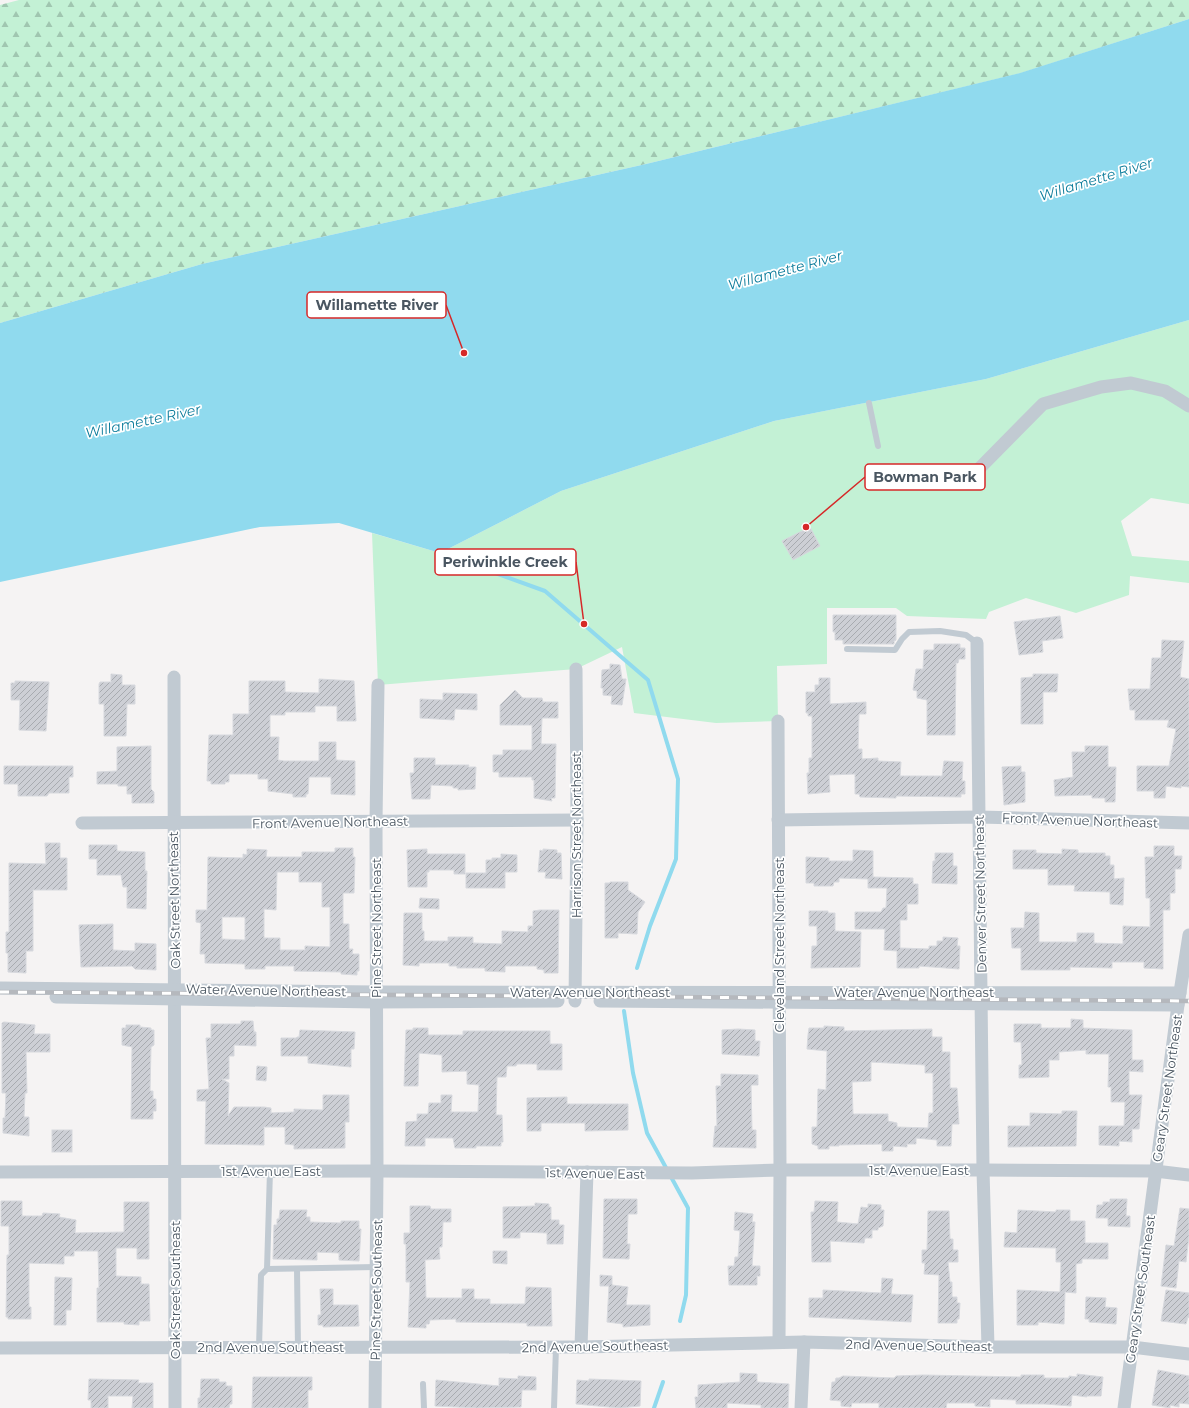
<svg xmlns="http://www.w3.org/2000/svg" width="1189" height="1408" font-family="Montserrat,sans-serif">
<defs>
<pattern id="forest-firs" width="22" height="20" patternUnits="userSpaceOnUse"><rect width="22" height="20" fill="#c3f1d5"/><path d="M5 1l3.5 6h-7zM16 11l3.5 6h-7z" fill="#a0c6b0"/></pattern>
<pattern id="building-hatch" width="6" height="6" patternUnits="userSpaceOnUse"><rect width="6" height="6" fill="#cdcfd5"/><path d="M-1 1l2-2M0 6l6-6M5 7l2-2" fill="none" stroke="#a8abb0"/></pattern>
</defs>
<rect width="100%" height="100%" fill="#f5f3f3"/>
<path fill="url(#forest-firs)" d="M19,0H1189V19L1021,73L646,164L202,264L0,323V5Z"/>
<path fill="#c3f1d5" d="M1189,320V504L1151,498L1121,521L1132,556L1189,561V583L1130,576L1129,595L1076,613L1026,598L989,612L986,619L907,616L896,608H827V664L777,666L778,721L716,723L634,713L622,647L576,669L378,685L372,533L440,553L561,491L774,421L986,379Z"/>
<path fill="#90daee" d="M1189,19V320L986,379L774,421L561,491L440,553L339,523L260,527L0,582V323L202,264L646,164L1020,73Z"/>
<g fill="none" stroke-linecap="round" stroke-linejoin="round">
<g stroke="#90daee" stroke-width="4">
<path d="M439,550L440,553L545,591L648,680L678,779L676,859L650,926L637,968"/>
<path d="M624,1011L633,1073L647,1133L688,1208L686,1295L680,1321"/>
<path d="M654,1408L663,1382"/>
</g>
</g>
<g fill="url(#building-hatch)" stroke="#d7d9de" fill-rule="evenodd">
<path d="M810,527L820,546L793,560L782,541Z"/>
<path d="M833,615H896V640L894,641V644H843V640H835V632H833Z"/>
<path d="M1060,616L1063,638L1042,641L1043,652L1019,655L1014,622Z"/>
<path d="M1162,640L1184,641L1180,677L1189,679V787L1181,786V788L1166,786L1165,798H1154V791H1137V766H1169L1176,729L1167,727L1169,720H1135V710H1130L1128,689H1150L1152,658H1161Z"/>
<path d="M934,644H960V648H965V659H959L958,663H956L955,735H927V700L917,698V691L913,690L916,669H923L924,650H934Z"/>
<path d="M610,664L620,665L622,679H626L622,705L611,704L612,696L603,695V688H601L602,670L610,669Z"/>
<path d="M111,674L122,675V685H135V704H127L126,736H104V704H99V684L100,682H111Z"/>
<path d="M1033,674H1058L1057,692H1043V724H1021V678L1033,677Z"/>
<path d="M819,678H830V704L866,702V714H859L858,749H862V759L878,758V761L901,762L900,776H942L944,761L963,762L962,781H965V794H961V797L896,796V798L860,797L859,794H855V774L829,775L830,792L808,794L807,773H809V758H812V716H808V713H806V692H815V685H819Z"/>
<path d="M319,679L354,681L356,721H337V706H315V712H285V715H270V737H279L278,760L284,761H319V742H336V760L355,761V795L331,794V777H309L308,794H306V797H293V794L268,791V779H258V774H229V782H225V784H211V781H207L209,735H233V714H249V681H285V692L319,693Z"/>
<path d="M15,681L49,682L46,731L19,730L20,700H11V683H15Z"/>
<path d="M515,690L523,698H542L543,702H558V718H542L541,744H556L555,798H551L552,801L534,798V780H532V777H499V772H493V755H503V750H532V725H500V705Z"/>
<path d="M443,693L477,694V710L455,709L454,720L420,718V699L443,700Z"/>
<path d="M151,746V789L154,792V803H132V794H127V786H118V784H97V772L117,771V747Z"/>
<path d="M1085,746H1108V767H1116L1115,802H1105V798H1092V795L1055,796L1054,780L1073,777L1072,752H1085Z"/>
<path d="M414,758H435V765H469L468,767H476L475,789L458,790V788H453V786L431,785L430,799H412L410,773H414Z"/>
<path d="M4,766H73V777H69V793H49L47,796H18V784H4Z"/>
<path d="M1021,766V772H1025V802L1004,805L1002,767Z"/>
<path d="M45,843H60V858H67V890H33V951H26V973L8,972V953H6V932H9V863L46,864Z"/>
<path d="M89,845H117V851L145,852V871H147L146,909L127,908V887H123L121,875H97V859H89Z"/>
<path d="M1154,846H1174V856H1182L1181,869H1175V893H1170V910H1163V969L1144,968V962H1112V968L1070,967V970H1021V948H1012L1011,928H1024L1025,912L1039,913V942H1077V933H1094V943L1123,944V926L1150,927V898H1146L1145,857H1154Z"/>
<path d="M335,848H353V857H355L354,893H343V924H349V949H353L352,954H359V971H357V975L341,974V972L294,971V966H265V969H245V964L205,963V954H200L201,923L196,922V910H207L208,857L243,858V854L247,855V849L267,850L266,857H302V852H335ZM277,872H299V882H322V907H330V947L305,946V950H280V938H264V909L276,910ZM222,917H245V940L222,939Z"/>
<path d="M427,849V854H465V874H454V870H429V872H427V887H408L407,850Z"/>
<path d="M543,849L557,850V853H561L562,879L545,878L546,872H538L540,850L543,851Z"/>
<path d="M1062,849L1078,850V853H1105V856H1110V865H1114V879L1124,878L1123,905L1110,904V892L1074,891L1075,885H1048V869H1013V850H1036V853L1062,854Z"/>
<path d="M853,850L873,851V877L913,878V884H918V904H907V920H900V948L929,949V946H937V941H943V937L958,938L957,946H960L959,969L919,966V968H897V951L884,950L885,929H855V912H881L883,908H886L887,888H868V879L839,878V882H834L833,886H814V883H806V857L829,858V861H853Z"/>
<path d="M935,853H953V866H957V884L932,883L933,861H935Z"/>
<path d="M501,854L517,855V872H505V888H466V873H486V860H492V858H501Z"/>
<path d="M610,882H628V890L645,902L638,912L637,934L618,933V938H605V883H610Z"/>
<path d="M420,898L439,899V909L419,908Z"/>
<path d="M540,910H559L558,973H544V970L537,969V966H505V972L485,971V968H457V966H449V963H419V966L403,965L404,913H422V931H424V941H448V937H473V943L502,944V931L528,932V926H533V911Z"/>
<path d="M809,911H828V913H835V931L861,932L860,967L811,968L812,946H817V926H809Z"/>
<path d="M113,924V950L135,951V943L156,944V970L135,969L132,966L81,967L79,925Z"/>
<path d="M1071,1019L1083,1020V1028L1132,1030V1060H1143V1072L1129,1071V1095H1142L1139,1129H1132V1142L1119,1141V1146L1099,1145V1126H1124L1125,1102H1111V1087H1108L1109,1054H1086V1050L1059,1052V1060H1049V1077L1019,1078V1065H1022L1021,1042H1014V1024H1041V1028H1071Z"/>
<path d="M241,1021H253L254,1032H256V1046L234,1045V1056H229V1079H222L229,1083L228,1116L234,1107H264L271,1108V1113L294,1112V1109L323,1110V1095H349V1122H345V1148L294,1149V1145L285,1144V1127H264V1145L205,1144L206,1101H197V1090L209,1089L206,1038H211V1024H241Z"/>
<path d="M4,1022L35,1025L34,1034H50V1052H26L27,1093H25L24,1117H29V1136L3,1133V1118H5L6,1093H2V1023Z"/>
<path d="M126,1025H140V1027L151,1028V1030H154V1045L151,1047L150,1091H153V1099H156V1111H153V1119H131L132,1047L122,1045V1028H126Z"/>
<path d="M824,1026L844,1027V1031L932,1029V1037H942V1052H950V1088H957L959,1124H952L951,1146H937V1140L916,1138V1144H907V1147L893,1146V1151H882V1144L839,1145V1146H829V1149H818V1146L812,1144V1127H817L818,1089L826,1090L827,1051L807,1049L808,1035L809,1028H824ZM871,1062L925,1065V1073H933V1113H929L928,1128L897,1127V1123L888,1121V1114H853L852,1082L871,1081Z"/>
<path d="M413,1028H428V1035H463V1031H550V1044H562V1070H537V1064H517L516,1066H507L506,1077H497L496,1115H502L503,1142H501V1146H476V1148H455L453,1138H425V1146H405L406,1122L417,1121V1114H428L429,1103H441V1095H452L451,1112H478L479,1085L467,1084V1071L442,1072V1055L419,1053L418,1086H404L406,1030H413Z"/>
<path d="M738,1029L755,1030V1041H760L759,1056L722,1054V1030Z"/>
<path d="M300,1030L355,1032L354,1049H351V1067L308,1063V1056H281V1038H296L297,1037H299Z"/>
<path d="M257,1066L267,1067L266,1081L256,1080Z"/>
<path d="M721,1074L758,1075V1085H751L752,1130H756V1148L713,1147L715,1126H717L716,1086H721Z"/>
<path d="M567,1097V1104H628V1130L585,1131V1123H541V1131H527V1098Z"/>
<path d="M1062,1111H1077L1076,1146L1008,1147V1126H1030V1113L1062,1114Z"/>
<rect x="52" y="1130" width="20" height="22"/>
<path d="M604,1199H637V1214H628L627,1244H630L629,1259L603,1258Z"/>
<path d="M1110,1199H1127L1126,1216H1130V1227L1108,1226V1218H1096L1097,1205H1103V1202H1110Z"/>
<path d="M1,1201H22V1216H42L43,1213L60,1214L59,1217L76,1220L75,1233L124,1232V1202H149V1259H137V1248H116V1276L141,1277V1284H149L150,1321H139V1325L124,1324V1322H97V1288H99L98,1251H74V1256H64V1264L29,1263V1307H31V1319H8V1317H6L7,1255H9V1226H1Z"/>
<path d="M815,1201L838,1202L837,1222L858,1224L861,1207L868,1208V1204L881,1205V1210H884L883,1226L878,1228V1230H872V1238H865L864,1243L830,1241L831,1262H812L811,1212H814Z"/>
<path d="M535,1203L549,1204V1207H551V1220H559V1225H564L563,1244H547V1233L520,1232V1238H503V1207L535,1206Z"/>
<path d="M410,1206H430L431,1209H451V1222H443L442,1247H439L440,1259L425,1260L426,1298H462V1289H474V1299H490V1304H525L526,1287L551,1288L552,1326H527V1323L456,1322V1319L430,1320L429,1324H426V1328L408,1327L410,1282H406V1244H404V1233H410Z"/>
<path d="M1180,1208L1189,1209V1236L1186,1262L1179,1261L1176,1288L1161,1286L1166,1245L1174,1246Z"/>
<path d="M280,1210H307L306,1217H310V1222L341,1223V1221H359V1229H361L359,1261L339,1260V1253L317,1252V1260L273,1259L274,1225H277V1219H279Z"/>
<path d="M1018,1210L1056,1212V1210H1070V1221H1085V1243H1108V1259H1082V1263L1076,1264V1293L1065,1292L1064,1324L1038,1322V1325H1017V1290L1060,1292L1061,1262H1056V1248L1004,1247L1005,1232L1017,1233Z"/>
<path d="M928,1211H949L950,1239H953V1250H958V1262H948L950,1282H952V1297H957V1303H960L959,1319H957V1323H938L939,1275L924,1274L925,1263H922V1250H927Z"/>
<path d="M735,1212L753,1214L752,1222H755L752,1266H760V1276H757V1285H729L728,1266H734L735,1257H738L740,1231L734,1230Z"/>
<path d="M493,1251H507V1264L493,1263Z"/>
<path d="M600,1275L612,1276V1285L628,1287L626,1305H650V1325L623,1327V1324L607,1322L609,1286H600Z"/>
<path d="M55,1277L72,1278L71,1310H66V1325H54Z"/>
<path d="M882,1278L893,1279L891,1294L913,1295L911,1322L809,1317V1298H823V1290L881,1293Z"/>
<path d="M320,1289H333V1305H358L359,1326L323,1327V1325H318V1315H321Z"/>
<path d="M1166,1290L1189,1293V1318L1188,1317L1186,1324L1161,1321Z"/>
<path d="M1086,1297L1106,1298L1105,1307L1117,1308L1116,1324L1089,1322V1319H1085Z"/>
<path d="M1158,1370L1189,1376V1404L1179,1403V1407L1170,1405V1408L1152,1405Z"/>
<path d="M740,1373L757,1374V1382L789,1384L788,1408H761V1405L727,1403V1408H696L695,1397H698V1385L740,1382Z"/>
<path d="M1077,1374L1103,1377L1101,1396H1087V1397L1072,1395L1071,1406L1045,1404H1016V1400L990,1399V1407L975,1406V1403H947L946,1408H879V1403H852L851,1407L841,1406V1401L830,1400L832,1382H835L836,1378H839L843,1376L894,1378L896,1376L924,1375L1021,1377V1375H1044V1378H1069V1376L1077,1377Z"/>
<path d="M518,1376L536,1377V1390H522L521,1407L477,1408L435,1406L436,1380L499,1386V1378L518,1379Z"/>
<path d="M253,1377H312V1390H308V1408H252Z"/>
<path d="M89,1379L139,1380L138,1383H153V1408H132L133,1396H108V1408H91V1400H88Z"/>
<path d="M201,1379H219V1382H226V1386H232V1404H230L229,1408H198V1398H200Z"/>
<path d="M589,1379L641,1381L640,1406L619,1408L576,1404L577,1380L589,1381Z"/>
</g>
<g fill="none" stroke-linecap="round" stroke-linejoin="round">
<g stroke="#c1cad2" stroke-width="6">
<path d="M869,403L878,446"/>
<path d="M847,649L895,650L902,639L909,632L940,631L966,635L977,643"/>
<path d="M267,1269L270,1171"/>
<path d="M297,1269L298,1348"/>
<path d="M259,1348L261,1275L267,1269L376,1267"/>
<path d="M423,1384L424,1408"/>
<path d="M554,1408L556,1347"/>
</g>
<g stroke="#c1cad2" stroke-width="13">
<path d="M968,480L1043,404L1101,387L1131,383L1165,391L1189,406"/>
<path d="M977,643L983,1170L988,1347"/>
<path d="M174,677L175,1408"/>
<path d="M778,721L780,1170L779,1342"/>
<path d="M778,820L979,817L1189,823"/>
<path d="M82,823L577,820"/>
<path d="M0,988L375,992L1180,993"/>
<path d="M56,997L375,1002L558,1001"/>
<path d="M575,1001L577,820L576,669"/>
<path d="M600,1001L1178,1005"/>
<path d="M0,1172L377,1171L692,1173L780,1170H983L1155,1171L1189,1175"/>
<path d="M581,1347L587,1172"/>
<path d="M0,1348L581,1347L804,1342L988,1347H1132L1189,1354"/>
<path d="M375,1408L377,1171L376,822L378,685"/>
<path d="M801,1408L804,1342"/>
<path d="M1124,1408L1178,1005L1189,935"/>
</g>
<g stroke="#b5b8bd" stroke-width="4.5">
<path id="rail" d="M0,992L1189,1001"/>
</g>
<use href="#rail" stroke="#fff" stroke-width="3" stroke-dasharray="9" stroke-linecap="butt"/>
</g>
<g text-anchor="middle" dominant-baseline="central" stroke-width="3.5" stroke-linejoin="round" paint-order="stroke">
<g font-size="13" fill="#4a5661" stroke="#fff">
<text transform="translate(1080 820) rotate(2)">Front Avenue Northeast</text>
<text transform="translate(330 822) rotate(-1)">Front Avenue Northeast</text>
<text transform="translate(576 835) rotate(-90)">Harrison Street Northeast</text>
<text transform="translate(980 894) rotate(-91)">Denver Street Northeast</text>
<text transform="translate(174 900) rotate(-91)">Oak Street Northeast</text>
<text transform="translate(376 928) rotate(-90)">Pine Street Northeast</text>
<text transform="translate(779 945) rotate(-90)">Cleveland Street Northeast</text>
<text transform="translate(266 990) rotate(1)">Water Avenue Northeast</text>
<text x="590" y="992">Water Avenue Northeast</text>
<text x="914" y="992">Water Avenue Northeast</text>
<text transform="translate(1167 1088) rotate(-82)">Geary Street Northeast</text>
<text x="919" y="1170">1st Avenue East</text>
<text x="271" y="1171">1st Avenue East</text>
<text transform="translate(595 1173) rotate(1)">1st Avenue East</text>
<text transform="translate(1140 1289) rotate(-82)">Geary Street Southeast</text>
<text transform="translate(175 1290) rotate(-90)">Oak Street Southeast</text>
<text transform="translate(376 1290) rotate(-89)">Pine Street Southeast</text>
<text transform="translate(919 1345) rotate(1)">2nd Avenue Southeast</text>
<text transform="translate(595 1346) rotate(-1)">2nd Avenue Southeast</text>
<text x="271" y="1347">2nd Avenue Southeast</text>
</g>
<g font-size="14" font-style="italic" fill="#0c7c9b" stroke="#fff">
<text transform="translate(1096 179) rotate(-17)">Willamette River</text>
<text transform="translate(785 270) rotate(-15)">Willamette River</text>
<text transform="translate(143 421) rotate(-12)">Willamette River</text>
</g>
</g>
<path fill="none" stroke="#d62828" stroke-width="1.5" d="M464 353L446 305M806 527L865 477M584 624L576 562"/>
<g fill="#d62828" stroke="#fff" stroke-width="1.5">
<circle cx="464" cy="353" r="4"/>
<circle cx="806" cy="527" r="4"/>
<circle cx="584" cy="624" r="4"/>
</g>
<g fill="#fff" stroke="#d62828" stroke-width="1.5">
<rect x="307" y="292" width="139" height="26" rx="4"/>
<rect x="865" y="464" width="120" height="26" rx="4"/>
<rect x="435" y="549" width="141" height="26" rx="4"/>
</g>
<g font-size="14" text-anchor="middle" font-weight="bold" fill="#4a5661">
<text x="377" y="310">Willamette River</text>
<text x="925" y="482">Bowman Park</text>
<text x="505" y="567">Periwinkle Creek</text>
</g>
</svg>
